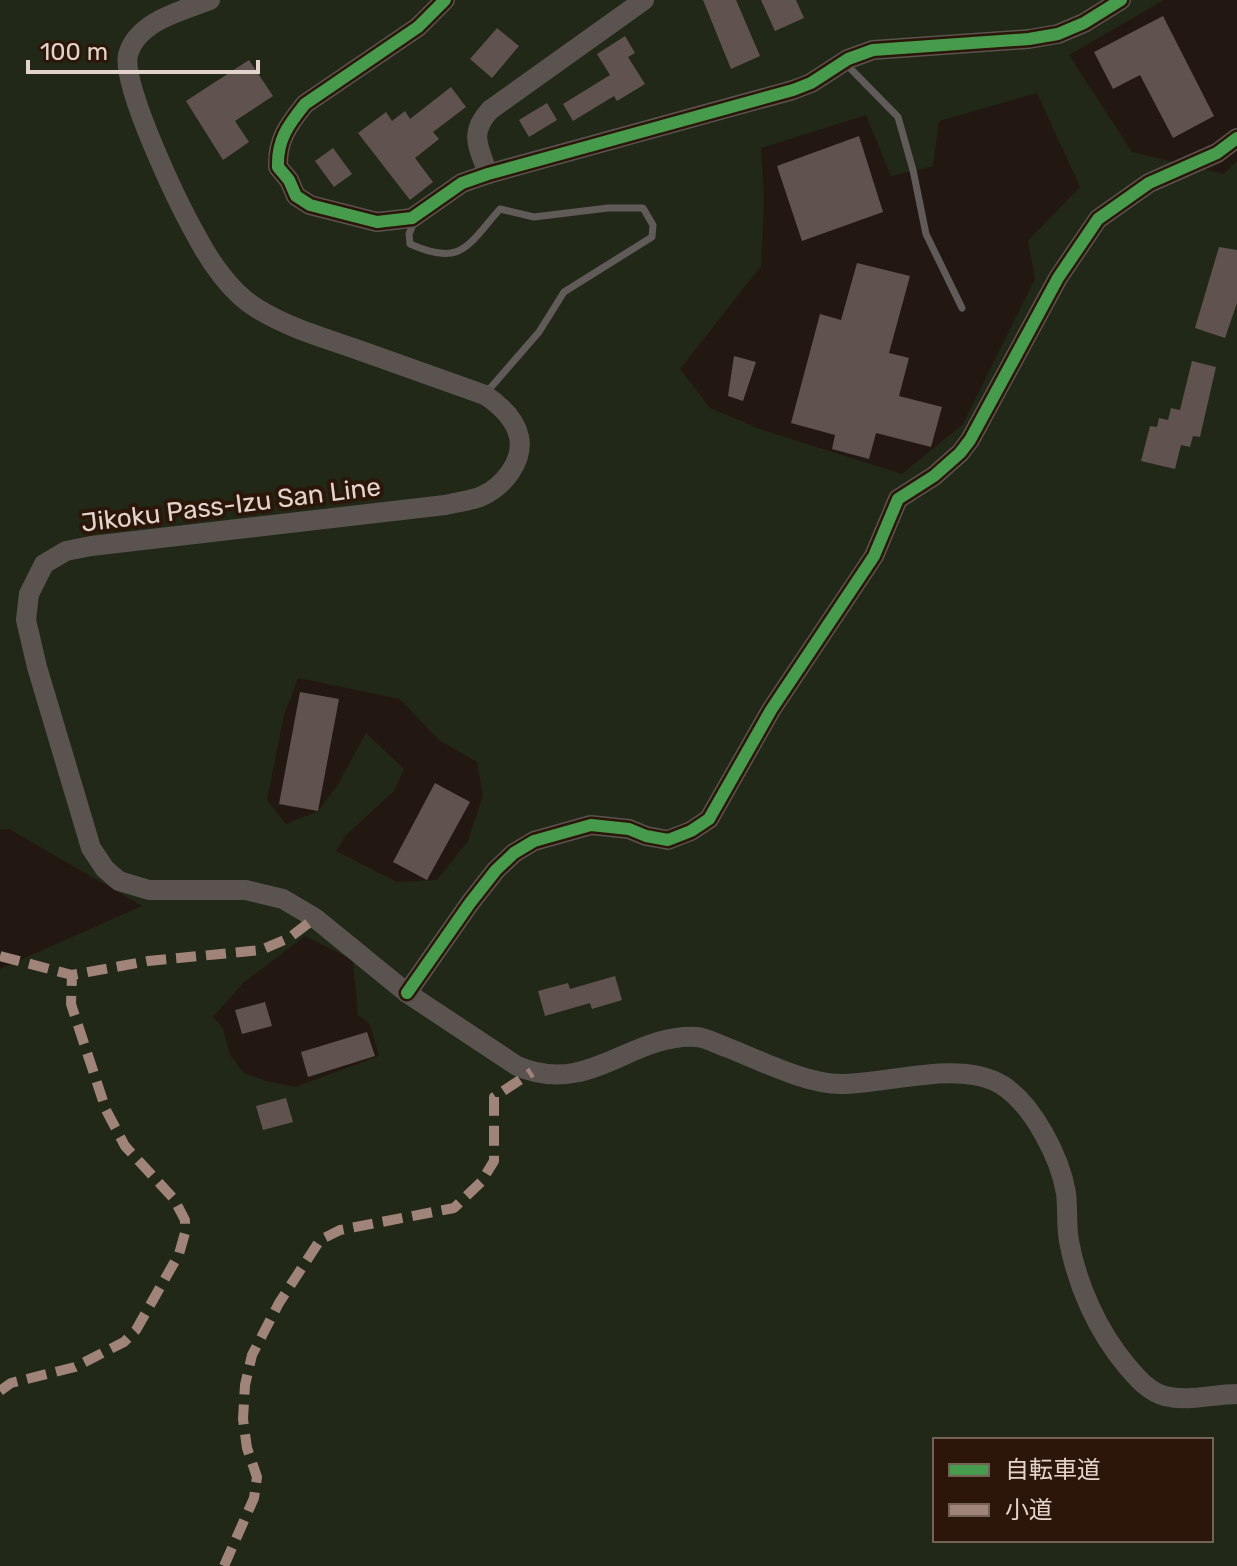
<svg xmlns="http://www.w3.org/2000/svg" width="1237" height="1566" font-family="Rubik,'Noto Sans JP',sans-serif">
<rect width="100%" height="100%" fill="#231811"/>
<path fill="#222817" fill-rule="evenodd" d="M0,0H1164L1069,55L1132,152L1224,174L1237,161V1566H0V969L142,906L9,829H0ZM1037,93L1080,187L1028,241L1035,279L963,424L902,474L760,429L710,408L680,369L761,266L764,200L761,148L866,115L891,176L933,166L939,121ZM298,678L400,699L439,740L477,762L483,796L468,841L437,880L397,882L336,851L346,835L394,791L404,769L366,733L337,786L318,811L286,824L267,800L284,715ZM305,936L353,960L358,1015L370,1024L379,1056L295,1087L266,1081L244,1073L230,1055L223,1028L213,1017L244,982ZM935,1440H1211V1540H935Z"/>
<g fill="#60524e">
<path d="M703,0H736L760,56L731,69Z"/>
<path d="M761,0H796L804,18L775,31Z"/>
<path d="M1163,16L1214,116L1173,138L1140,75L1113,89L1094,52Z"/>
<path d="M497,28L519,46L492,78L470,59Z"/>
<path d="M625,36L635,53L628,57L645,84L617,101L614,96L573,121L563,104L610,75L597,54Z"/>
<path d="M249,60L273,96L235,121L249,142L223,160L186,101Z"/>
<path d="M451,87L466,107L433,132L439,139L415,158L433,182L410,200L358,133L386,112L392,121L405,111L410,119Z"/>
<path d="M547,103L557,120L529,137L519,120Z"/>
<path d="M859,136L883,212L802,241L777,166Z"/>
<path d="M333,148L352,174L334,187L315,161Z"/>
<path d="M1219,247L1237,250V303L1225,338L1195,328Z"/>
<path d="M857,263L910,276L889,353L909,358L899,396L942,407L931,447L876,433L869,459L832,449L835,435L791,423L820,314L841,320Z"/>
<path d="M734,356L756,362L743,401L728,396Z"/>
<path d="M1192,361L1216,367L1200,437L1193,436L1190,447L1181,445L1175,469L1141,461L1150,426L1157,427L1159,418L1168,420L1171,408L1180,410Z"/>
<path d="M300,692L339,699L318,811L279,804Z"/>
<path d="M435,783L470,802L427,880L393,862Z"/>
<path d="M615,976L622,1000L592,1009L590,1003L545,1016L538,991L568,983L570,989Z"/>
<path d="M265,1002L272,1026L242,1034L235,1010Z"/>
<path d="M367,1032L375,1056L308,1077L301,1052Z"/>
<path d="M286,1098L293,1122L263,1130L256,1106Z"/>
</g>
<g fill="none" stroke-linecap="round" stroke-linejoin="round">
<g stroke="#605a59" stroke-width="7">
<path d="M845,63L898,117L913,170L926,234L962,308"/>
<path d="M415,220L409,234L410,244C462,267 467,246 500,209L534,217L608,208H643L653,225L652,237L564,292L539,332L486,393"/>
</g>
<g stroke="#5a5350" stroke-width="20">
<path d="M210,0C182,11 137,21 128,55C121,85 179,205 196,235C210,262 232,294 258,309C287,327 321,337 353,348C397,364 441,379 485,395C500,405 515,418 519,437C524,461 503,487 482,496C471,501 457,502 445,505L91,546L66,551L44,564L29,594L26,620L37,667L91,848L105,869L119,881L149,890H246L283,899L315,918L407,993L517,1066C590,1097 630,1033 697,1037C707,1038 717,1044 726,1047C759,1060 806,1084 841,1084C889,1084 959,1059 1002,1085C1033,1105 1060,1157 1066,1193C1068,1208 1066,1225 1069,1241C1077,1285 1098,1332 1127,1366C1137,1378 1149,1392 1165,1396C1189,1402 1213,1394 1237,1394"/>
<path d="M445,0L418,27L305,104C288,125 277,140 278,167L289,180L296,196L310,205L377,222L412,218L462,183L488,174L793,90L811,83L848,59L873,50L1029,39L1058,34L1084,23L1121,0"/>
<path d="M488,174C479,147 468,134 490,110L644,0"/>
<path d="M407,993L470,903L496,870L514,853L534,841L591,825L629,829L646,836L668,840L691,831L709,819L771,710L874,556L898,499L934,476L960,453L970,440L1058,278L1098,219L1149,183L1217,153L1237,138"/>
</g>
<g stroke="#a18479" stroke-width="10" stroke-dasharray="20 10" stroke-linecap="butt">
<path d="M0,956L72,975L148,961L261,950L289,938L315,918"/>
<path d="M0,1391L11,1383L75,1367L124,1342L136,1330L179,1254L185,1233V1220L174,1199L125,1146L106,1110L71,1004L72,975"/>
<path d="M224,1566L254,1498L257,1477L247,1448L243,1419L245,1385L252,1355L279,1303L320,1240L340,1230L454,1208L481,1182L494,1161V1097L532,1072"/>
</g>
<g stroke="#2b1609" stroke-width="17">
<g id="cycleway">
<path d="M445,0L418,27L305,104C288,125 277,140 278,167L289,180L296,196L310,205L377,222L412,218L462,183L488,174L793,90L811,83L848,59L873,50L1029,39L1058,34L1084,23L1121,0"/>
<path d="M407,993L470,903L496,870L514,853L534,841L591,825L629,829L646,836L668,840L691,831L709,819L771,710L874,556L898,499L934,476L960,453L970,440L1058,278L1098,219L1149,183L1217,153L1237,138"/>
</g>
</g>
<use href="#cycleway" stroke="#469c4c" stroke-width="12"/>
</g>
<g text-anchor="middle" dominant-baseline="central" stroke-width="8" stroke-linejoin="round" paint-order="stroke">
<g font-size="26" fill="#e3d3cb" stroke="#2b1609">
<text transform="translate(231 505) rotate(-7)">Jikoku Pass-Izu San Line</text>
</g>
</g>
<rect x="933" y="1438" width="280" height="104" fill="#2b1609" stroke="#756257" stroke-width="2"/>
<rect x="949" y="1464" width="40" height="12" fill="#469c4c" stroke="#756257" stroke-width="2"/>
<text x="1005" y="1478" font-size="24" fill="#e3d3cb">自転車道</text>
<rect x="949" y="1504" width="40" height="12" fill="#a18479" stroke="#756257" stroke-width="2"/>
<text x="1005" y="1518" font-size="24" fill="#e3d3cb">小道</text>
<path d="M28 60v12h230v-12" fill="none" stroke="#e3d3cb" stroke-width="4"/>
<text x="40" y="60" font-size="24" fill="#e3d3cb" stroke="#2b1609" stroke-width="6" paint-order="stroke">100 m</text>
</svg>
